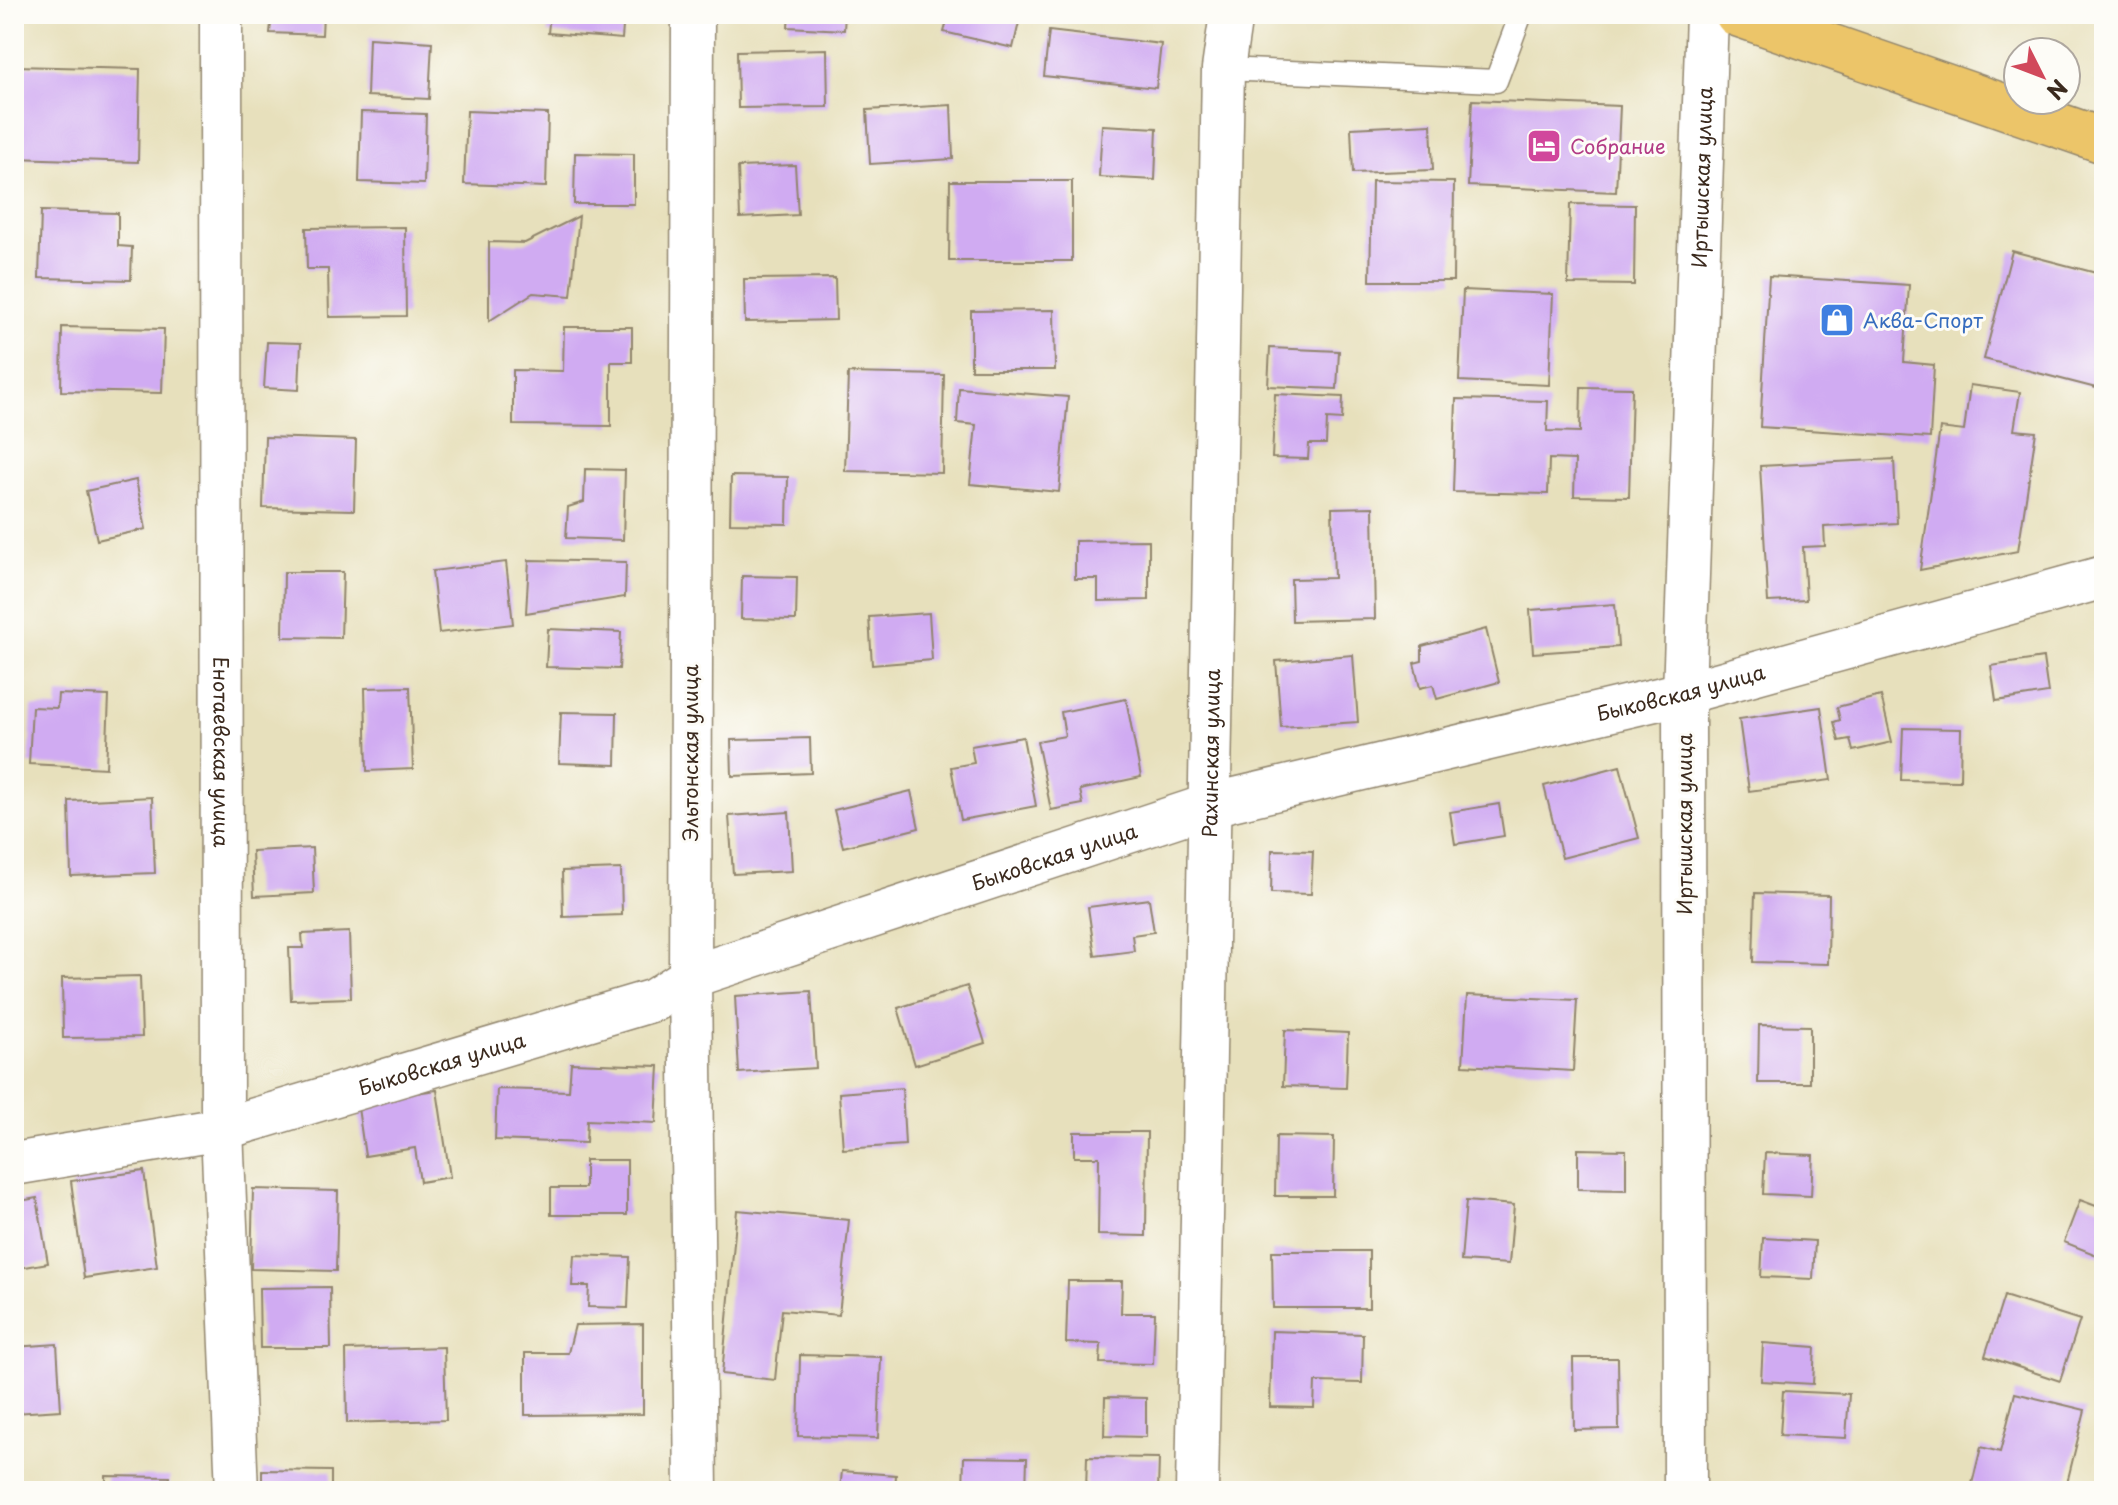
<svg xmlns="http://www.w3.org/2000/svg" width="2118" height="1505" font-family="'Playpen Sans',sans-serif">
<rect width="100%" height="100%" fill="#fdfcf7"/>
<filter id="ink" filterUnits="userSpaceOnUse"><feTurbulence type="fractalNoise" baseFrequency=".0125" numOctaves="2"/><feDisplacementMap in="SourceGraphic" scale="16" xChannelSelector="R" yChannelSelector="G"/><feConvolveMatrix kernelMatrix="1 2 1 2 8 2 1 2 1" color-interpolation-filters="sRGB"/></filter>
<filter id="wash" filterUnits="userSpaceOnUse"><feTurbulence type="fractalNoise" baseFrequency=".006" numOctaves="4" result="noise"/><feDisplacementMap in="SourceGraphic" scale="32" xChannelSelector="R" yChannelSelector="G"/><feGaussianBlur stdDeviation="1.8" result="paint"/><feColorMatrix in="noise" values="0 0 0 0 0 0 0 0 0 0 0 0 0 0 0 0 0 1.4 0 .05"/><feComposite in="paint" operator="in"/></filter>
<g filter="url(#wash)">
<rect width="100%" height="100%" fill="#e7e0bc"/>
<g id="blocks">
<g fill="#d0abf2">
<path d="M272,14H323L322,35L270,33Z"/>
<path d="M550,14H624L622,39L548,33Z"/>
<path d="M789,14H845L844,30L788,27Z"/>
<path d="M949,14H1021L1013,48L944,32Z"/>
<path d="M1036,14H1064L1062,22Z"/>
<path d="M1049,31L1161,44L1156,88L1044,76Z"/>
<path d="M369,38L432,42L429,99L367,96Z"/>
<path d="M827,49L828,107L738,108L737,51Z"/>
<path d="M14,66L140,69L138,162L14,158Z"/>
<path d="M1472,100L1620,106L1616,192L1468,186Z"/>
<path d="M951,105L953,159L870,164L867,110Z"/>
<path d="M467,111L548,114L546,187L464,184Z"/>
<path d="M361,112L426,114L424,184L359,182Z"/>
<path d="M1431,124L1433,170L1353,173L1351,128Z"/>
<path d="M1102,125L1157,128L1155,180L1099,177Z"/>
<path d="M575,153L634,154V204H574Z"/>
<path d="M795,165L798,215L740,218L738,167Z"/>
<path d="M950,181H1072V261H949Z"/>
<path d="M1372,181L1454,182L1453,281H1370Z"/>
<path d="M1570,204L1635,205L1634,285L1568,284Z"/>
<path d="M41,211L118,213V246L132,247L131,280L39,278Z"/>
<path d="M579,216L571,296L533,293L489,321V242L525,243Z"/>
<path d="M405,227L406,316L329,317L328,269H307L306,228Z"/>
<path d="M2012,251L2104,275V356L2096,388L1984,359Z"/>
<path d="M1769,276L1909,285L1904,362L1934,365L1930,438L1760,427Z"/>
<path d="M835,278L836,320L745,322L744,279Z"/>
<path d="M1463,290L1553,294L1549,385L1459,381Z"/>
<path d="M1054,310L1055,370H971V311Z"/>
<path d="M62,327L164,329L162,393L61,391Z"/>
<path d="M564,327H632V362H611V426L513,425V370L563,371Z"/>
<path d="M267,342L301,343L299,390L264,388Z"/>
<path d="M1270,348L1339,351L1337,389L1268,386Z"/>
<path d="M848,373L944,375L942,473L845,471Z"/>
<path d="M1970,385L2020,392L2014,430L2036,432L2018,551L1920,570L1940,428L1964,431Z"/>
<path d="M1581,387L1632,388L1629,497L1574,496L1575,460L1549,459L1548,494L1453,492L1456,399L1548,401L1547,431L1580,432Z"/>
<path d="M959,388L1068,397L1059,492L970,484L976,425L957,423Z"/>
<path d="M1275,394L1343,397L1342,420L1327,419L1326,444H1309L1308,459L1272,458Z"/>
<path d="M265,437L356,440L354,510L263,508Z"/>
<path d="M1894,459L1897,523L1824,527L1825,546L1803,547L1806,600L1768,602L1760,466Z"/>
<path d="M585,469L625,470L623,540L566,538L568,507L584,502Z"/>
<path d="M731,476L788,477L787,524L730,523Z"/>
<path d="M136,480L146,529L97,540L86,491Z"/>
<path d="M1373,507L1375,619L1292,621L1291,579L1334,578L1332,508Z"/>
<path d="M1149,540V600L1098,601V579H1075V541Z"/>
<path d="M529,560L626,562L625,597L526,613Z"/>
<path d="M506,562L513,624L439,633L432,571Z"/>
<path d="M284,572H343L341,638L283,637Z"/>
<path d="M742,576L797,577L796,620L741,619Z"/>
<path d="M1615,604L1618,647L1533,653L1530,610Z"/>
<path d="M929,613L932,660L872,665L869,617Z"/>
<path d="M548,629L621,632L619,669L546,667Z"/>
<path d="M1486,629L1499,682L1437,699L1433,685L1420,688L1414,663L1422,661V646Z"/>
<path d="M1353,655L1358,722L1281,727L1276,661Z"/>
<path d="M2043,658L2048,693L1996,701L1991,666Z"/>
<path d="M410,687L413,769L367,771L365,688Z"/>
<path d="M58,694L109,696L106,768L29,764L32,707L57,708Z"/>
<path d="M1881,696L1892,742L1853,751L1850,739L1839,741L1834,722L1840,720L1837,707Z"/>
<path d="M1126,699L1141,777L1080,790L1083,804L1051,810L1037,741L1065,736L1061,712Z"/>
<path d="M1821,707L1831,780L1749,791L1739,719Z"/>
<path d="M561,712L617,713L616,765L559,763Z"/>
<path d="M1903,728L1961,729L1960,781L1901,780Z"/>
<path d="M1023,737L1036,806L961,820L951,767L974,763L971,746Z"/>
<path d="M810,738L811,773L732,776L731,740Z"/>
<path d="M1620,766L1639,838L1562,858L1544,786Z"/>
<path d="M911,791L919,828L843,847L834,810Z"/>
<path d="M152,797L155,873L71,876L69,801Z"/>
<path d="M1499,804L1504,836L1455,844L1450,812Z"/>
<path d="M789,812L792,871L733,874L729,816Z"/>
<path d="M312,848L314,893L254,896L252,851Z"/>
<path d="M1272,850L1313,851L1311,894L1271,893Z"/>
<path d="M621,869L622,915L563,917L562,871Z"/>
<path d="M1755,893L1829,895L1828,964L1753,962Z"/>
<path d="M1149,899L1154,932L1132,935L1134,951L1095,956L1088,907Z"/>
<path d="M349,932L351,998L291,1000L289,948H303L302,934Z"/>
<path d="M140,976L142,1037L63,1038L62,978Z"/>
<path d="M967,986L985,1043L915,1065L898,1008Z"/>
<path d="M811,991L816,1068L739,1073L735,996Z"/>
<path d="M1467,995L1577,1000L1573,1071L1463,1065Z"/>
<path d="M1759,1025L1810,1026V1083H1758Z"/>
<path d="M1285,1030L1348,1033L1346,1088L1283,1086Z"/>
<path d="M571,1063L659,1066L656,1123L587,1120L586,1143L495,1140L497,1089L569,1091Z"/>
<path d="M902,1088L905,1145L843,1149L839,1093Z"/>
<path d="M437,1090L450,1177L420,1182L415,1148L365,1156L357,1101Z"/>
<path d="M1074,1132H1147L1146,1236L1098,1235L1099,1157H1074Z"/>
<path d="M1276,1136L1334,1137L1333,1196H1275Z"/>
<path d="M1578,1149L1626,1150V1190L1578,1189Z"/>
<path d="M1765,1153L1813,1155L1811,1196L1763,1194Z"/>
<path d="M585,1160H627V1215H551V1188H585Z"/>
<path d="M144,1171L157,1267L84,1278L71,1181Z"/>
<path d="M253,1189L338,1191L336,1271L251,1269Z"/>
<path d="M37,1198L48,1263L14,1269V1202Z"/>
<path d="M2080,1200L2104,1209V1258L2064,1242Z"/>
<path d="M1466,1201L1514,1205L1509,1264L1461,1261Z"/>
<path d="M737,1210L849,1220L839,1315L782,1310L775,1380L722,1374Z"/>
<path d="M1763,1238L1815,1241L1813,1279L1761,1277Z"/>
<path d="M1272,1251H1369V1308H1273Z"/>
<path d="M574,1255L630,1257L628,1308L588,1307L589,1286H572Z"/>
<path d="M1068,1281H1122L1121,1313H1155L1153,1364L1100,1363L1101,1344L1066,1343Z"/>
<path d="M330,1287L331,1348H260L259,1288Z"/>
<path d="M2004,1296L2080,1320L2060,1381L1985,1356Z"/>
<path d="M643,1324V1414L525,1415V1353H568L575,1325Z"/>
<path d="M1272,1331L1363,1334L1362,1383L1315,1382L1314,1408L1270,1407Z"/>
<path d="M1763,1343L1815,1347L1813,1384L1761,1381Z"/>
<path d="M57,1344L61,1410L14,1413V1347Z"/>
<path d="M444,1347L446,1420L347,1423L346,1350Z"/>
<path d="M800,1355L881,1357L878,1438L798,1436Z"/>
<path d="M1573,1358H1618L1619,1429L1574,1430Z"/>
<path d="M1783,1391L1849,1394L1846,1438L1780,1435Z"/>
<path d="M2015,1393L2085,1410L2065,1491H2000L1972,1484L1981,1447L2000,1452Z"/>
<path d="M1105,1397L1146,1398V1437L1104,1436Z"/>
<path d="M964,1457L1027,1458L1026,1491H963Z"/>
<path d="M1087,1457L1159,1458L1158,1491H1086Z"/>
<path d="M262,1470L331,1471V1491H262Z"/>
<path d="M842,1471L896,1475L895,1491H840Z"/>
<path d="M106,1476L170,1477L169,1491H106Z"/>
<path d="M732,1485L785,1487V1491H732Z"/>
</g>
</g>
</g>
<g filter="url(#ink)">
<use href="#blocks" fill-opacity="0" stroke="#91856d" stroke-width="2"/>
<g fill="none" stroke-linecap="round" stroke-linejoin="round">
<g stroke="#91856d" stroke-width="25">
<path id="service" d="M1223,69L1496,81L1521,14"/>
</g>
<g stroke="#91856d" stroke-width="45">
<g id="minor">
<path id="s1" d="M221,14L222,1129L237,1491"/>
<path d="M693,14L690,977L696,1491"/>
<path id="s2" d="M14,1164L222,1129L654,1000L690,977L1210,805L1684,693L2104,577"/>
<path id="s3" d="M1197,1491L1223,69L1231,14"/>
<path id="s4" d="M1685,1491L1684,693L1707,14"/>
</g>
</g>
<g stroke="#91856d" stroke-width="47">
<path id="trunk" d="M1737,14L2104,141"/>
</g>
<use href="#service" stroke="#fff" stroke-width="22"/>
<use href="#minor" stroke="#fff" stroke-width="42"/>
<use href="#trunk" stroke="#ecc569" stroke-width="44"/>
</g>
</g>
<defs>
<g id="hotel-square" transform="scale(1.8)"><rect x="-9" y="-9" width="18" height="18" rx="4" fill="#d1479c" stroke="#fdfcf7"/><path d="M-6-4.5h1.5V1H6V5H4.5V3h-9V5H-6ZM-4 0a1.8 1.8 0 1 1 3.6 0ZM.5 0V-2.5h3Q6-2.5 6 0Z" fill="#fff"/></g>
<g id="shop-square" transform="scale(1.8)"><rect x="-9" y="-9" width="18" height="18" rx="4" fill="#3f7fe0" stroke="#fdfcf7"/><path d="M-5-2.5h2.3a2.7 3.5 0 0 1 5.4 0H5L5.5 6h-11ZM-1.5-2.5h3a1.5 2.3 0 0 0-3 0Z" fill="#fff"/></g>
</defs>
<g fill-rule="evenodd">
<use href="#hotel-square" x="1544" y="146"/>
<use href="#shop-square" x="1837" y="320"/>
</g>
<g text-anchor="middle" dominant-baseline="central" stroke-width="6" stroke-linejoin="round" paint-order="stroke">
<g font-size="20" fill="#b23c85" stroke="#fdfcf7" text-anchor="start">
<text x="1570" y="146">Собрание</text>
</g>
<g font-size="20" fill="#3b2a1e" stroke="#fdfcf7">
<text stroke="none"><textPath href="#s4" startOffset="1314">Иртышская улица</textPath></text>
<text stroke="none"><textPath href="#s2" startOffset="1736">Быковская улица</textPath></text>
<text stroke="none"><textPath href="#s3" startOffset="738">Рахинская улица</textPath></text>
<text stroke="none"><textPath href="#s1" startOffset="738">Енотаевская улица</textPath></text>
<text transform="translate(690 753) rotate(-90)">Эльтонская улица</text>
<text transform="translate(1684 824) rotate(-90)">Иртышская улица</text>
<text stroke="none"><textPath href="#s2" startOffset="1088">Быковская улица</textPath></text>
<text stroke="none"><textPath href="#s2" startOffset="440">Быковская улица</textPath></text>
</g>
<g font-size="20" fill="#366cbe" stroke="#fdfcf7" text-anchor="start">
<text x="1863" y="320">Аква-Спорт</text>
</g>
</g>
<rect width="2118" height="1505" fill="none" stroke="#fdfcf7" stroke-width="48"/>
<g transform="translate(2042 76) rotate(132)"><circle r="38" fill="#fdfcf7" stroke="#afa8a0" stroke-width="2"/>
<path d="M0-6L14 30L0 20L-14 30Z" fill="#d1495b"/>
<text y="-12" font-size="22" font-weight="bold" text-anchor="middle" fill="#3b2a1e">N</text>
</g>
</svg>
